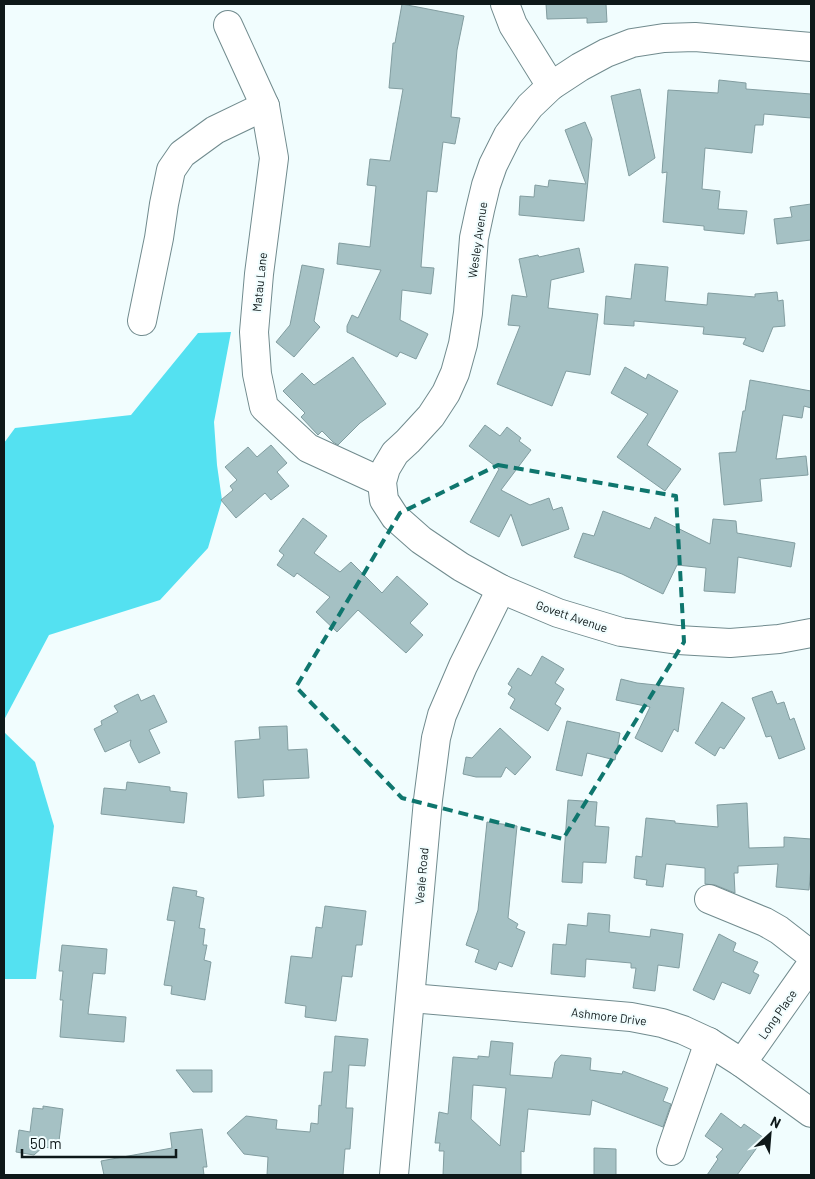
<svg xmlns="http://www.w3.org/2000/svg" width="815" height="1179" font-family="Barlow,sans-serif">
<rect width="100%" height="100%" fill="#f1fdfe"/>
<g fill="#54e1f1">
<path d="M231,332L214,422L217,465L222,500L208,548L160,600L49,635L4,720V443L15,428L131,415L198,333Z"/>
<path d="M4,732L35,762L54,826L36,979H4Z"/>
</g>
<g fill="#a5c1c4" stroke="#829da0" fill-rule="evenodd">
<path d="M402,4L464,16L457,50L451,117L460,118L455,144L443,142L437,192L427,191L421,267L434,268L431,294L402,290L400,320L428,334L416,359L400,352L397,357L347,332V326L352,315L358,318L381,270L337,264L339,243L370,247L376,186L367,185L370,159L390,161L403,89L389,88L393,43H395Z"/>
<path d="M546,4H606L607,22L587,23V18L547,19Z"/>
<path d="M719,80L746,83V89L811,94V118L764,114L763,125H755L752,153L705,148L702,189L720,191L718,209L747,211L744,234L704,230V226L663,222L667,172L662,173L668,90L718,93Z"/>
<path d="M640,89L655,158L629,176L611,96Z"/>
<path d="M585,122L592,139L584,221L519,215L520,196L534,197L535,185L548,187L549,180L586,184L565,130Z"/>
<path d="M811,204V240L777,244L774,219L792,217L790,207Z"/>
<path d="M579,248L584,272L551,280L548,308L598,314L590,375L566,371L552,406L497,384L520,326L508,325L512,295L527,297L519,259L538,255L539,257Z"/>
<path d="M635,264L668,267L665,301L707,305L708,293L755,297V294L777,292L778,301L783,300L785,326L773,327L763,352L743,344L746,338L703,334L704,327L634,321V326L604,324L606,296L631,299Z"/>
<path d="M302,265L324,269L314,321L320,327L294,357L276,342L290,325Z"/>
<path d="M353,357L386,404L360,423L338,445L333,442L322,431L318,435L301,417L305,413L283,391L302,373L314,385Z"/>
<path d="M625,367L646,379L648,374L678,391L647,445L681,469L665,491L617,457L648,414L611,393Z"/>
<path d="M750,380L811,391V408L804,406L802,418L783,415L776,459L806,456L808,475L760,479L762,501L724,505L719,453L736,452L743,411H745Z"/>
<path d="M485,425L500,436L507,427L521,438L519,441L531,450L501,490L530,505L549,498L553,510L562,507L569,529L522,546L511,514L499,537L470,522L499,469L469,446Z"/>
<path d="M271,445L287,463L277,472L289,486L271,500L265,493L236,518L221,500L233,490L230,486L237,480L225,467L248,447L257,457Z"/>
<path d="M603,511L650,529L655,517L710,544L713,519L736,521L737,533L795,543L791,567L738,557L735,593L704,591L706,568L677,565L663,594L622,574L574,557L583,533L594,536Z"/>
<path d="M303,518L327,536L314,553L340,572L351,562L382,593L397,576L428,604L410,623L423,635L406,653L358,610L337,632L316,612L330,597L297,573L294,577L277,565L284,555L279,551Z"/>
<path d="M542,656L564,669L555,683L564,689L555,704L561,708L548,731L510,708L515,699L508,694L512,687L508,684L518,668L531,676Z"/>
<path d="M621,679L637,683L684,688L678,732L674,729L662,752L635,738L650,707L616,700Z"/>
<path d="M772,691L777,704L784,702L790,720L794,718L805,749L779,759L771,736L766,737L752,698Z"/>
<path d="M138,694L141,701L154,695L167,722L149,730L160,753L139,763L130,745L131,740L105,752L94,729L102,725L101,721L118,712L114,706Z"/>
<path d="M722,702L745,718L724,749L720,747L715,756L695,743Z"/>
<path d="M567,721L620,733L615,760L587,753L582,776L556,770Z"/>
<path d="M287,726L288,750L307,749L309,778L263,780L264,796L238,798L235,741L260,739L259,727Z"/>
<path d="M500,728L531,757L515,775L506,767L501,777H476L463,774L466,757L472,758Z"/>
<path d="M127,782L170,787V791L187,793L184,823L101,814L104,788L126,790Z"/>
<path d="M568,800L597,802L595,826L609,827L606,863L583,862L582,883L562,882Z"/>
<path d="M747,803L749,848L784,847V837L811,839V866L809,890L776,887L778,864L738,866V873H734L735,893L715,885L705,884V868L666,864L663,887L646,885L647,880L634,878L636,856L642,857L646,818L675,821V823L718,827L717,805Z"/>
<path d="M487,822L517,826L508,918L518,924L516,928L525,932L512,967L499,962L496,970L475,962L479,950L466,945L478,910Z"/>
<path d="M173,887L197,891L196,896L204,898L199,928L205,929L203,945H207L204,960L211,962L205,1000L171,994L172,986L164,985L175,921L167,920Z"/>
<path d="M325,906L366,911L362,945H356L352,977L342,976L336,1021L305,1017L306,1006L285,1003L291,956L312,958L316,927L322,928Z"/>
<path d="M588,913L610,915L609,932L650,937L651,929L683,934L679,968L658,965L655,991L633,988L636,968H631V963L586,959L585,977L551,974L553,944L566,945L568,924L587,926Z"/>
<path d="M719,934L736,943L733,951L758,962L753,972L759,975L750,994L722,982L714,1000L693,990Z"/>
<path d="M62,945L107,949L105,974L93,973L88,1014L126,1017L124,1042L60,1037L63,1000H60L63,971H59Z"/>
<path d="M335,1036L368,1039L365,1066L349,1065L346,1108H353L350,1149H345L343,1175H267L268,1157L244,1154L227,1133L246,1116L277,1120L276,1129L310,1132L311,1123L318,1124L319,1105L321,1106L324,1072H332Z"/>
<path d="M491,1041L513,1043L510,1075L552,1078L555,1062L561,1055L591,1058L590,1070L622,1074L623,1071L668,1088L663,1101L671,1104L663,1127L592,1100L590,1115L528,1109L524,1152L521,1151V1175H443L444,1151H439L440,1143H435L439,1112L448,1114L453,1057L478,1059V1056L489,1057ZM473,1085L506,1088L500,1146L471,1119Z"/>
<path d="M176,1070H212V1092H193Z"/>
<path d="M43,1106L63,1109L58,1149L43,1147L34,1155L16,1152L19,1130L30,1132L33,1108L43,1109Z"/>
<path d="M721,1113L741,1128L744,1124L764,1138L737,1175H707L718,1159L716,1157L723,1149L705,1136Z"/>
<path d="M202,1129L207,1167H203L204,1175H104L101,1161L172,1148L170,1133Z"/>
<path d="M594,1148L616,1149V1175H594Z"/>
</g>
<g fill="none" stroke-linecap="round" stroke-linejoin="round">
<g stroke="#718b8e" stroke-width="30">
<g id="minor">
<path d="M505,4L513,25L551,86"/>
<path d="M228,25L265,106L274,158L259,274L254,332L257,374L264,407L308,448L382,482"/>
<path d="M811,47L695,37L664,38L632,43L606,53L580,67L551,86L530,106L508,135L493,165L486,185L480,210L474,238L468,313L463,344L455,373L446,393L431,416L408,441L395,453L386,468L382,482L384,500L395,517L421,540L461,567L501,589L558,613L621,632L678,640L730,643L779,639L811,633"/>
<path d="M142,321L159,238L164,204L171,170L182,154L215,130L265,106"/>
<path d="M709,899L765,922L779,930L811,955"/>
<path d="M411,998L631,1017L662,1023L683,1030L709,1042L742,1063L811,1113"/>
<path d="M742,1063L811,965"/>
<path d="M671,1151L675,1139L709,1042"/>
<path d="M394,1175L428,800L436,738L442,715L463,666L501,589"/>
</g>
</g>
<use href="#minor" stroke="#fff" stroke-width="28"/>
</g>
<path fill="none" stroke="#0f766e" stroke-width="4" stroke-dasharray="10 6" stroke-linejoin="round" d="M498,465L676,496L684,642L563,839L402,798L296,687L400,513Z"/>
<g text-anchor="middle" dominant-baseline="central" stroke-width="4" stroke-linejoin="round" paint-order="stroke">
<g font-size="12" fill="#0e1819" stroke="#f1fdfe">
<text transform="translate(477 240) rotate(-82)">Wesley Avenue</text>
<text transform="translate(259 282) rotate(-84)">Matau Lane</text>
<text transform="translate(572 616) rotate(19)">Govett Avenue</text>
<text transform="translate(421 876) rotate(-85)">Veale Road</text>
<text transform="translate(777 1014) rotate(-55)">Long Place</text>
<text transform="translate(609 1016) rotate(7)">Ashmore Drive</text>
</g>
</g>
<rect width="815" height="1179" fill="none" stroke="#0e1819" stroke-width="10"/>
<g transform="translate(770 1134) rotate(26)" stroke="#f1fdfe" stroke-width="4" paint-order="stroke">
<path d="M0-4L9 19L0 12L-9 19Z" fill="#0e1819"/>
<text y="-8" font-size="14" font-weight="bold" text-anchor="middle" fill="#0e1819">N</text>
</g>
<path d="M22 1149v8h154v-8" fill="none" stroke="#0e1819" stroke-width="2.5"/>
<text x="30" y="1149" font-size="15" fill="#0e1819" stroke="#f1fdfe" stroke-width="4" paint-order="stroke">50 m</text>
</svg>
